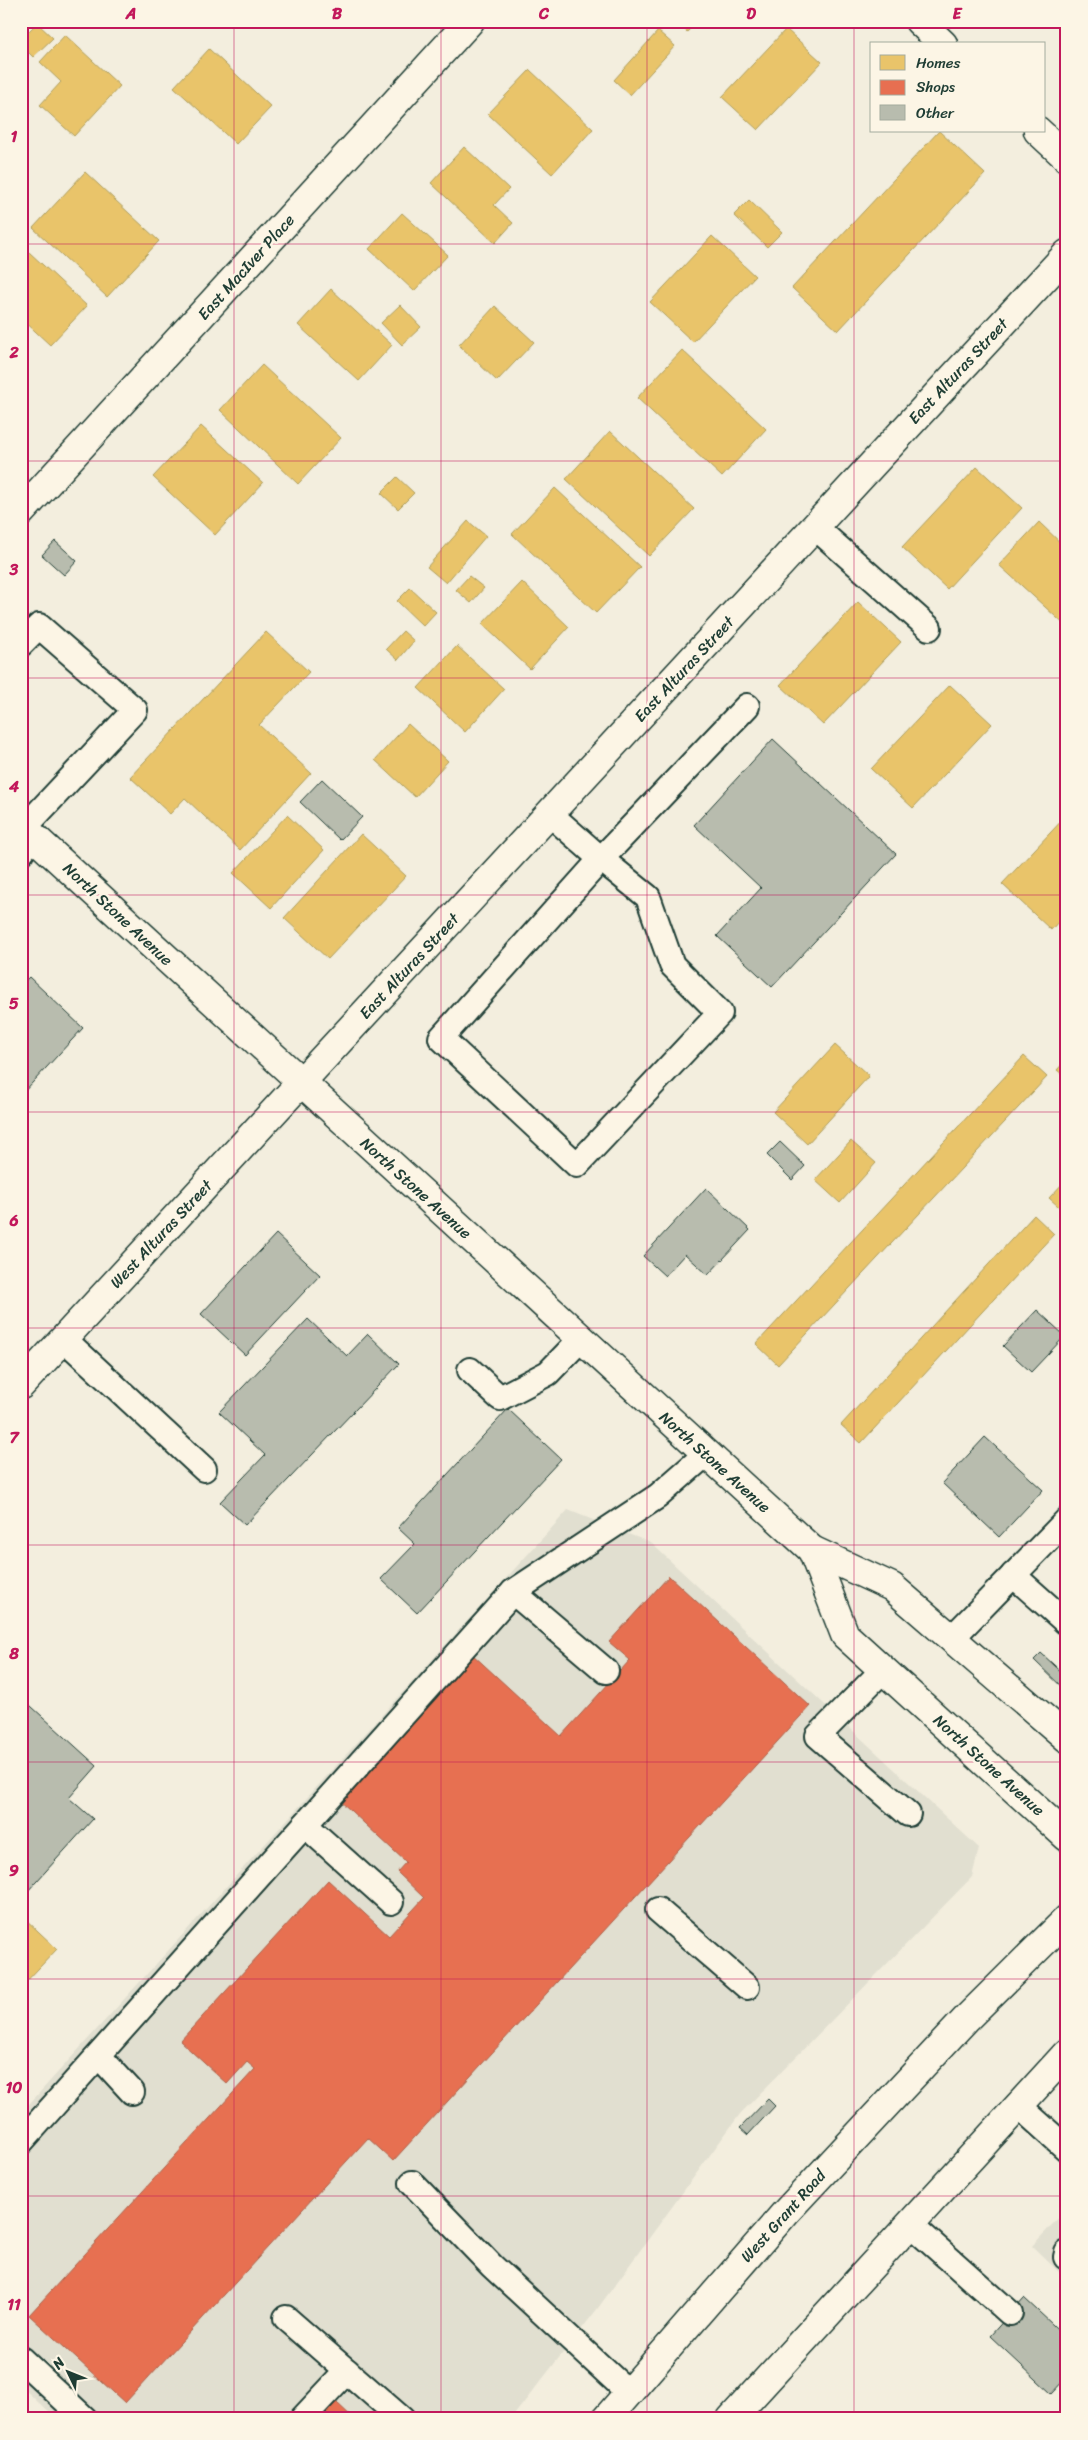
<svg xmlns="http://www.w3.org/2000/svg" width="1088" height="2440" font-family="Sriracha,sans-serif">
<rect width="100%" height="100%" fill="#f3eede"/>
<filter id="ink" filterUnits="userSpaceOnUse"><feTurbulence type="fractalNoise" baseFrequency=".02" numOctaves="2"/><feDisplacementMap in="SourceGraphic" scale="10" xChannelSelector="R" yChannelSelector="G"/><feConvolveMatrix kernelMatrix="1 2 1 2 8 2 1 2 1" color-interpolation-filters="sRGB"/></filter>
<g filter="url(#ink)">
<g fill="#e1dfd0">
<path d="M568,1510L651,1543L979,1848L972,1877L740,2114L598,2308L511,2419H56L21,2386V2113Z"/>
<path d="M1067,2209V2280L1032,2246Z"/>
</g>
<g fill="#e9c46a" stroke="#ac9c5a">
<path d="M676,21H698L687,32Z"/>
<path d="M37,23L53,38L33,57L21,45V39Z"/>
<path d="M786,29L822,62L758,130L722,97Z"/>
<path d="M658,31L675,46L630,95L614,80Z"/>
<path d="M65,35L120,86L74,136L40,105L61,82L40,62Z"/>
<path d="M1067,39V53L1060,46Z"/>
<path d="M209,49L271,107L236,144L174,87Z"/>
<path d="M530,70L593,129L552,174L488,114Z"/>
<path d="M939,131L985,174L838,331L792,288Z"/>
<path d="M464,147L509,189L494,205L513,223L495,243L431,183Z"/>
<path d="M85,172L159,241L107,297L33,228Z"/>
<path d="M749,200L782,232L767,247L734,215Z"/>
<path d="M402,213L448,255L414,291L369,249Z"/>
<path d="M712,236L755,276L693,342L650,302Z"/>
<path d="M29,252L87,306L50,345L21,318V260Z"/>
<path d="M331,289L392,345L359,381L298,325Z"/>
<path d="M400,305L421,327L402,345L381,323Z"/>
<path d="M495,306L534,342L497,381L459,345Z"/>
<path d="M682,350L766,429L722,477L637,398Z"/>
<path d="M262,365L341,438L298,484L220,410Z"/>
<path d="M201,426L263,483L215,535L153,477Z"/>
<path d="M610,431L694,509L649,556L566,479Z"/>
<path d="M977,467L1022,508L947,589L902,547Z"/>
<path d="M397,477L414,493L398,509L381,493Z"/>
<path d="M555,488L640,567L596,613L512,534Z"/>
<path d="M468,521L486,536L446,583L427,567Z"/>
<path d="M1039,522L1067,549V627L999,565Z"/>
<path d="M469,576L484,588L471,603L456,590Z"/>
<path d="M522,582L569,627L530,669L482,624Z"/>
<path d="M410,588L436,612L423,626L397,601Z"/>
<path d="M858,602L901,642L823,725L780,685Z"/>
<path d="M403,631L414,641L398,660L386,649Z"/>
<path d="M266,632L309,672L259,725L311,773L240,850L185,798L170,814L130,777Z"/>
<path d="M457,646L504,689L465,732L418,688Z"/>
<path d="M950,685L992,724L913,808L871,769Z"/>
<path d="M408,724L448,761L415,797L375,760Z"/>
<path d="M287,815L324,850L271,908L233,873Z"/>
<path d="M1067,815V912L1051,930L1002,884Z"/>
<path d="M361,834L406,876L328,959L284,918Z"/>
<path d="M835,1045L869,1076L807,1144L773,1112Z"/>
<path d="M1024,1056L1047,1077L778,1365L756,1344Z"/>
<path d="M1067,1059V1078L1057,1070Z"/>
<path d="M851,1141L876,1163L840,1203L815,1180Z"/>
<path d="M1067,1179V1214L1049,1198Z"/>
<path d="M1034,1215L1054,1234L861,1443L841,1425Z"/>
<path d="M21,1915L57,1949L21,1987Z"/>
</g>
<g fill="#e76f51" stroke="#ab6048">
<path d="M669,1576L810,1706L393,2161L368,2138L125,2403L29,2315L255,2069L247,2062L227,2084L180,2041L328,1880L389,1936L424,1898L397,1872L406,1862L337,1798L471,1653L561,1736L630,1660L609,1642Z"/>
<path d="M335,2401L354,2419H318Z"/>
</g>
<g fill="#b8bcae" stroke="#1f3d34">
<path d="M55,541L77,561L64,575L42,555Z"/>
<path d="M773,739L896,854L772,987L717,936L761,888L694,825Z"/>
<path d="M322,779L362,817L340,840L300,802Z"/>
<path d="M29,977L83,1028L21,1095V985Z"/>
<path d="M780,1142L805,1166L792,1180L767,1155Z"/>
<path d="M706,1188L750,1230L708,1275L685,1254L665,1276L643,1256Z"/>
<path d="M276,1234L320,1275L245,1355L201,1314Z"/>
<path d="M1037,1310L1065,1336L1031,1372L1003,1346Z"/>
<path d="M308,1319L347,1356L368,1334L399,1364L245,1525L220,1502L265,1455L219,1412Z"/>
<path d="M508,1409L561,1459L417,1613L381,1579L415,1544L398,1528Z"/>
<path d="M985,1437L1043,1490L999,1537L942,1483Z"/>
<path d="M1041,1653L1067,1677V1692L1034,1660Z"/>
<path d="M21,1697L97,1766L69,1798L93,1819L27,1892L21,1887Z"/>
<path d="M768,2099L775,2106L748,2135L740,2128Z"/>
<path d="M1024,2298L1067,2338V2378L1052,2394L990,2336Z"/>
</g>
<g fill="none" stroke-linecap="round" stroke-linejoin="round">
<g stroke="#1f3d34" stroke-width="28">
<g id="service">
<path d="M815,527L929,628"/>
<path d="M21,644L39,626L135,710L24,828"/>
<path d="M550,814L601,859L747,706"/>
<path d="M21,852L34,837"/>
<path d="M601,859L648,897L672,965L720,1013L577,1165L441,1038Z"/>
<path d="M64,1339L204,1469"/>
<path d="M470,1370L500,1398L548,1373L581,1339"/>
<path d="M1013,1575L1067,1623"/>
<path d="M513,1592L606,1671"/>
<path d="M952,1638L1067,1520"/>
<path d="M884,1669L818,1736L908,1814"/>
<path d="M305,1825L391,1902"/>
<path d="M658,1910L747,1987"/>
<path d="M99,2056L132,2092"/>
<path d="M1018,2105L1067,2149"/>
<path d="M21,2142L513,1592L658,1496L706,1454"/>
<path d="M412,2183L492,2266L628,2392"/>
<path d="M910,2224L1010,2313"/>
<path d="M1066,2257L1067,2253"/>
<path d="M286,2318L402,2419"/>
<path d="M21,2359L85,2419"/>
<path d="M302,2419L347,2371"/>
</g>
</g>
<g stroke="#1f3d34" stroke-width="31">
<g id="minor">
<path d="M919,21L943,44"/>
<path d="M1038,131L1067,158"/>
<path d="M21,512L470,21"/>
<path d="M21,1385L1067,254"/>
</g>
</g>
<g stroke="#1f3d34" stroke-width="31">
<g id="secondary">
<path d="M21,825L812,1550L892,1587L1067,1738"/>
<path d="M812,1550L845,1635L1067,1837"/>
</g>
</g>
<g stroke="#1f3d34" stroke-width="31">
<g id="primary">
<path d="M606,2419L785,2213L967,2018L1067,1919"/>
<path d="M731,2419L1067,2053"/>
</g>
</g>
<use href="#service" stroke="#fcf5e5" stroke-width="24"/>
<use href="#minor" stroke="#fcf5e5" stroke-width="28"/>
<use href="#secondary" stroke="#fcf5e5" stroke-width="28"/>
<use href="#primary" stroke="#fcf5e5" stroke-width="28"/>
</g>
</g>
<path fill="none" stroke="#c2185b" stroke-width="1" stroke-opacity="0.55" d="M234,21V2419M441,21V2419M647,21V2419M854,21V2419M21,244H1067M21,461H1067M21,678H1067M21,895H1067M21,1112H1067M21,1328H1067M21,1545H1067M21,1762H1067M21,1979H1067M21,2196H1067"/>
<g text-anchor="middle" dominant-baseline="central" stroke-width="5" stroke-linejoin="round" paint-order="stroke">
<g font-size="16" fill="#1f3d34" stroke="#fcf5e5">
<text transform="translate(246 267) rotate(-48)">East MacIver Place</text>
<text transform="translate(958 371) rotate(-47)">East Alturas Street</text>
<text transform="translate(684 669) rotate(-47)">East Alturas Street</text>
<text transform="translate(118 914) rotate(43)">North Stone Avenue</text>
<text transform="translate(409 966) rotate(-47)">East Alturas Street</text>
<text transform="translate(416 1188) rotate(42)">North Stone Avenue</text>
<text transform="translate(161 1234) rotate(-47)">West Alturas Street</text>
<text transform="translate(715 1462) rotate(42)">North Stone Avenue</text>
<text transform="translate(989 1765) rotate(42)">North Stone Avenue</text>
<text transform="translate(783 2216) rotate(-48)">West Grant Road</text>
</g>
</g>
<rect width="1088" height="2440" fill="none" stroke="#fcf5e5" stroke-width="55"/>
<rect x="870" y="42" width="175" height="90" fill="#fcf5e5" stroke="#a4ab9e"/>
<rect x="880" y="55" width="25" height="15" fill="#e9c46a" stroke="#a4ab9e"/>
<text x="916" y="68" font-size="15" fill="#1f3d34">Homes</text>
<rect x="880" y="80" width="25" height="15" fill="#e76f51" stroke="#a4ab9e"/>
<text x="916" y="92" font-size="15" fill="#1f3d34">Shops</text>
<rect x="880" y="105" width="25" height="15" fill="#b8bcae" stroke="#a4ab9e"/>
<text x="916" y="118" font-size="15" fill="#1f3d34">Other</text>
<g transform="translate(68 2372) rotate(313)" stroke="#fcf5e5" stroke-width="4" paint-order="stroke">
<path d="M0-4L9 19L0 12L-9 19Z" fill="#1f3d34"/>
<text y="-8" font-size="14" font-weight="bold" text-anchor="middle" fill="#1f3d34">N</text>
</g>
<rect x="28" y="28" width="1032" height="2384" fill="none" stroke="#c2185b" stroke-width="2"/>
<g font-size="16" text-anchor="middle" font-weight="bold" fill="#c2185b">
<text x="131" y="19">A</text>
<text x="337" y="19">B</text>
<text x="544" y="19">C</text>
<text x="751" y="19">D</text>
<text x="957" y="19">E</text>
<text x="14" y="142">1</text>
<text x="14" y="358">2</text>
<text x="14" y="575">3</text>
<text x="14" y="792">4</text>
<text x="14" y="1009">5</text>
<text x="14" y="1226">6</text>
<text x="14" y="1443">7</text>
<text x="14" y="1659">8</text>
<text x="14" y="1876">9</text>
<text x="14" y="2093">10</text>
<text x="14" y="2310">11</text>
</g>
</svg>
